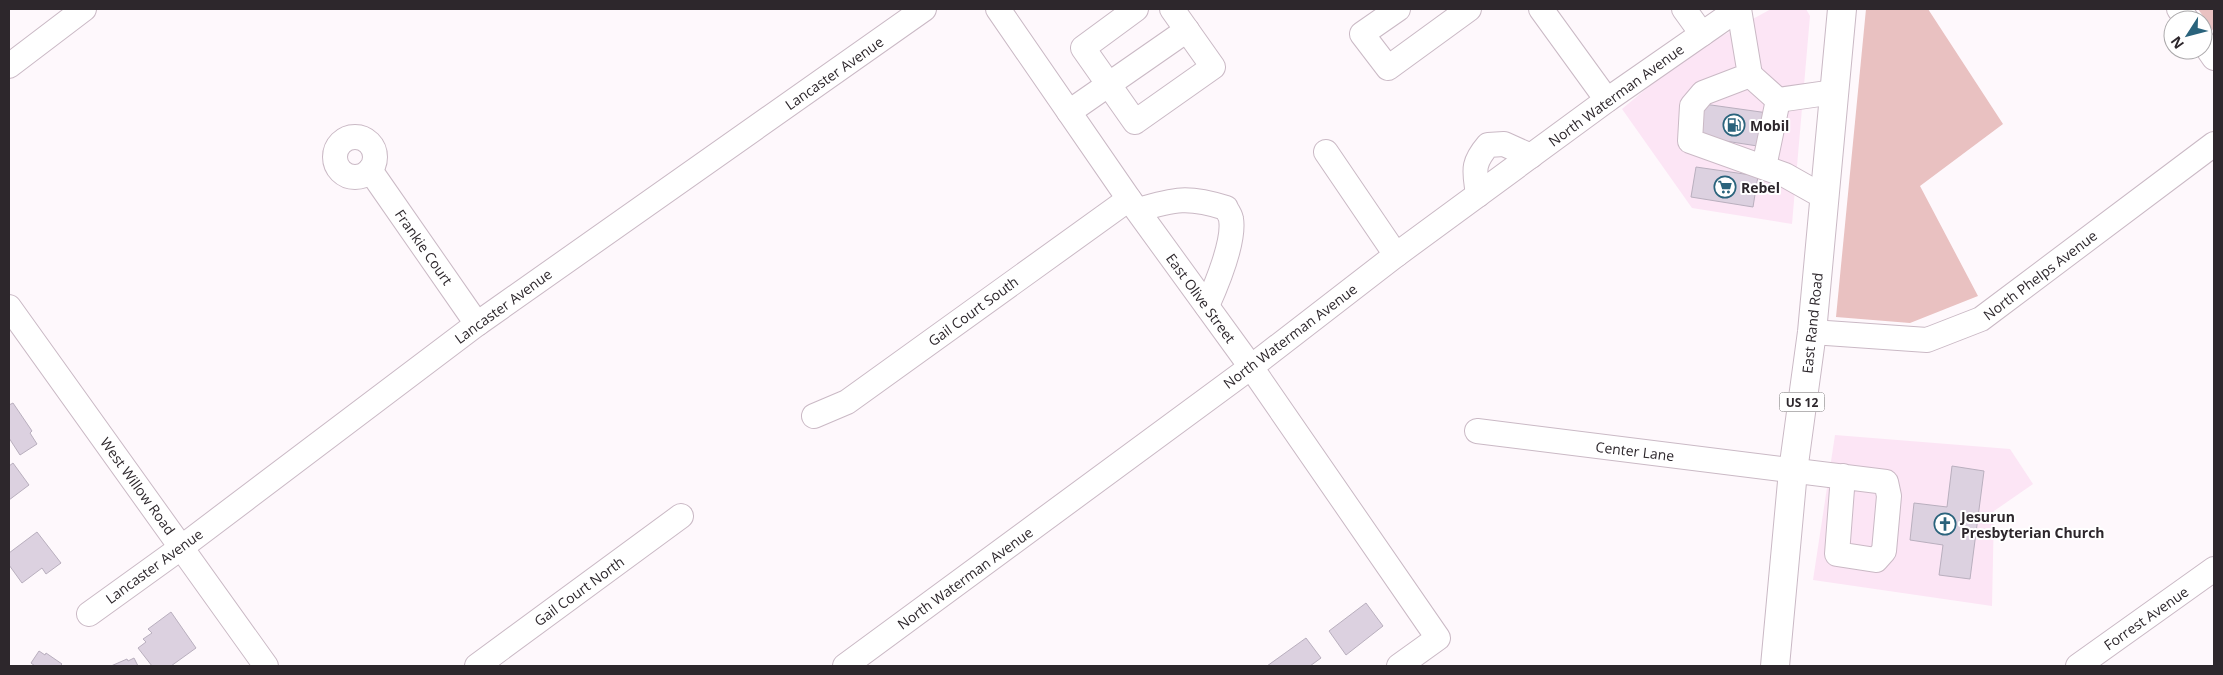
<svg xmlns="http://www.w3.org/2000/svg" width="2223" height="675" font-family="'Open Sans',sans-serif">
<rect width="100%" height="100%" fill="#fef8fc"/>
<g fill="#fce5f5">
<path d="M1771,9H1806L1810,16L1792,224L1692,208L1622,109L1666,72L1720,37Z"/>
<path d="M1835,435L2010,449L2033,484L1994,511L1992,606L1813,580Z"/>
</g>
<g fill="#e9c1c1">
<path d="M1866,9H1928L2003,124L1920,186L1978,296L1910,323L1836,317Z"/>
<path d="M2198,9H2214V32Z"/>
</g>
<g fill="#dcd1e0" stroke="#b9afbe">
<path d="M1704,104L1768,113L1764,147L1699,137Z"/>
<path d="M1696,167L1758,176L1753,207L1691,197Z"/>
<path d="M13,403L32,431L30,433L37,444L20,455L9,438V405Z"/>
<path d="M13,463L29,485L9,500V466Z"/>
<path d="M1952,466L1984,471L1970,579L1939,575L1943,545L1910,540L1914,503L1947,507Z"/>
<path d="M37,532L61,563L46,574L42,568L22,583L9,565V553Z"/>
<path d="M1366,603L1383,626L1346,655L1329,631Z"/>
<path d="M171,612L196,648L171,666H152L138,648L146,642L143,639L152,633L148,629Z"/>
<path d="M1306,638L1321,658L1310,666H1267Z"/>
<path d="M39,651L45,655L46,653L62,664L60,666H35L31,663Z"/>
<path d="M134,658L138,666H111L127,659L128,661Z"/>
</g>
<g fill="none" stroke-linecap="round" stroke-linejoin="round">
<g stroke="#cab9c5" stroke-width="26">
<g id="minor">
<path d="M998,9L1129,199L1251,367L1438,638L1399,666"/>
<path d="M1136,9L1083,48L1135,122L1213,67L1172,9"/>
<path d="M1398,9L1362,34L1388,68L1469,9"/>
<path d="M1541,9L1607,100"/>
<path d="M1684,9L1702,34"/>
<path d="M1739,9L1750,75L1703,93L1692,106L1690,141L1785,175L1824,197"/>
<path d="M2179,9L2187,20"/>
<path d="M2203,42L2214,58"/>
<path d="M9,66L84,9"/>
<path d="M1750,75L1778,100L1834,92"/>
<path d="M1069,112L1187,30"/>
<circle cx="355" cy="157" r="20"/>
<path d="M1326,152L1396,255"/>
<path d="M1764,167L1778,100"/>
<path d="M370,170L477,324"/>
<path d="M1478,195C1475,171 1471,165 1488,145L1504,144L1531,156"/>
<path d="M1138,210C1175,199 1188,196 1226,208C1227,211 1231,216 1231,219C1235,241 1216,286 1207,306"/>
<path d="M9,307L266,666"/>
<path d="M1812,332L1927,340L1981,319L2214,144"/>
<path d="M814,416L847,402L1129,199"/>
<path d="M1477,431L1886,482L1889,496L1884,551L1876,560L1837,554L1843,476"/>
<path d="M89,614L182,547L477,324L924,9"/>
<path d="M477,666L681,516"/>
<path d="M845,666L1251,367L1396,255L1607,100L1738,9"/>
<path d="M2078,666L2214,569"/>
</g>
</g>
<g stroke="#cab9c5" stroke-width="30">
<path id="major" d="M1775,666L1793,471L1812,332L1842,9"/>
</g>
<use href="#minor" stroke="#fff" stroke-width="24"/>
<use href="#major" stroke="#fff" stroke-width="28"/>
</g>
<defs>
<g id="fuel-ring" transform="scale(1.125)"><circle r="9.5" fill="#fff" stroke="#2a637c" stroke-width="1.5"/><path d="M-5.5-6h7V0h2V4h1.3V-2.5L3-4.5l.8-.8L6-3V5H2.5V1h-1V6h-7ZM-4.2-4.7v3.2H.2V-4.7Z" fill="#2a637c"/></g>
<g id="supermarket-ring" transform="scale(1.125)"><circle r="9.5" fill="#fff" stroke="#2a637c" stroke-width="1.5"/><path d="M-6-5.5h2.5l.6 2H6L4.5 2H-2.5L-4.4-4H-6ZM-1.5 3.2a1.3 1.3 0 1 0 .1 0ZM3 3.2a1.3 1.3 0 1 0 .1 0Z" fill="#2a637c"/></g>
<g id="church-ring" transform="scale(1.125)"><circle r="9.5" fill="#fff" stroke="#2a637c" stroke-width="1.5"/><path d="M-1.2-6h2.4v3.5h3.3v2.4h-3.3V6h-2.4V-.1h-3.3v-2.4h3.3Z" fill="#2a637c"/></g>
</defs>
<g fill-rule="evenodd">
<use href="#fuel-ring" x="1734" y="125"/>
<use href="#supermarket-ring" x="1725" y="187"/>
<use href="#church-ring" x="1945" y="524"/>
</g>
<g text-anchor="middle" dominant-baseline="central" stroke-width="4" stroke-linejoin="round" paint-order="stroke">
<rect fill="#fff" stroke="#6c686b" stroke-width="1" x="1779.5" y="392.5" width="45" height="19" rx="4"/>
<g font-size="12" font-weight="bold" fill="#2d272c">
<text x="1802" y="402">US 12</text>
</g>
<g font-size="14" fill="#2d272c" stroke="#fff">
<text transform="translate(834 73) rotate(-35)">Lancaster Avenue</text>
<text transform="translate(1616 95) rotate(-36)">North Waterman Avenue</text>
<text transform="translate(424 247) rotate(55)">Frankie Court</text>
<text transform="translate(2040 275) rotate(-37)">North Phelps Avenue</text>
<text transform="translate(1201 298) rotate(54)">East Olive Street</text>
<text transform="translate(503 306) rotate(-36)">Lancaster Avenue</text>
<text transform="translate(973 311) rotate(-36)">Gail Court South</text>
<text transform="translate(1812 323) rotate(-84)">East Rand Road</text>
<text transform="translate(1290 336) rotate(-37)">North Waterman Avenue</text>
<text transform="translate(1635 451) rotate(7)">Center Lane</text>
<text transform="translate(138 486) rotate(54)">West Willow Road</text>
<text transform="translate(154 566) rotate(-36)">Lancaster Avenue</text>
<text transform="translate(965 578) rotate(-36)">North Waterman Avenue</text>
<text transform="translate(579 591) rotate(-36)">Gail Court North</text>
<text transform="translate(2146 618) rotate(-35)">Forrest Avenue</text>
</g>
<g font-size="14" font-weight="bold" fill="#2d272c" stroke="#fff" text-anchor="start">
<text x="1750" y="125">Mobil</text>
<text x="1741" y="187">Rebel</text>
<text x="1961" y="516">Jesurun<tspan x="1961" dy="16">Presbyterian Church</tspan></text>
</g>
</g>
<rect width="2223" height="675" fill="none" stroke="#2d272c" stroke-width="20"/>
<g transform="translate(2188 35) rotate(234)"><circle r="24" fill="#ffffff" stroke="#aba9ab"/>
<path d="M0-4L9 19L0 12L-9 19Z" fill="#2a637c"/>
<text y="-8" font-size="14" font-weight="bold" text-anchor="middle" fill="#2d272c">N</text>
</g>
</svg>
